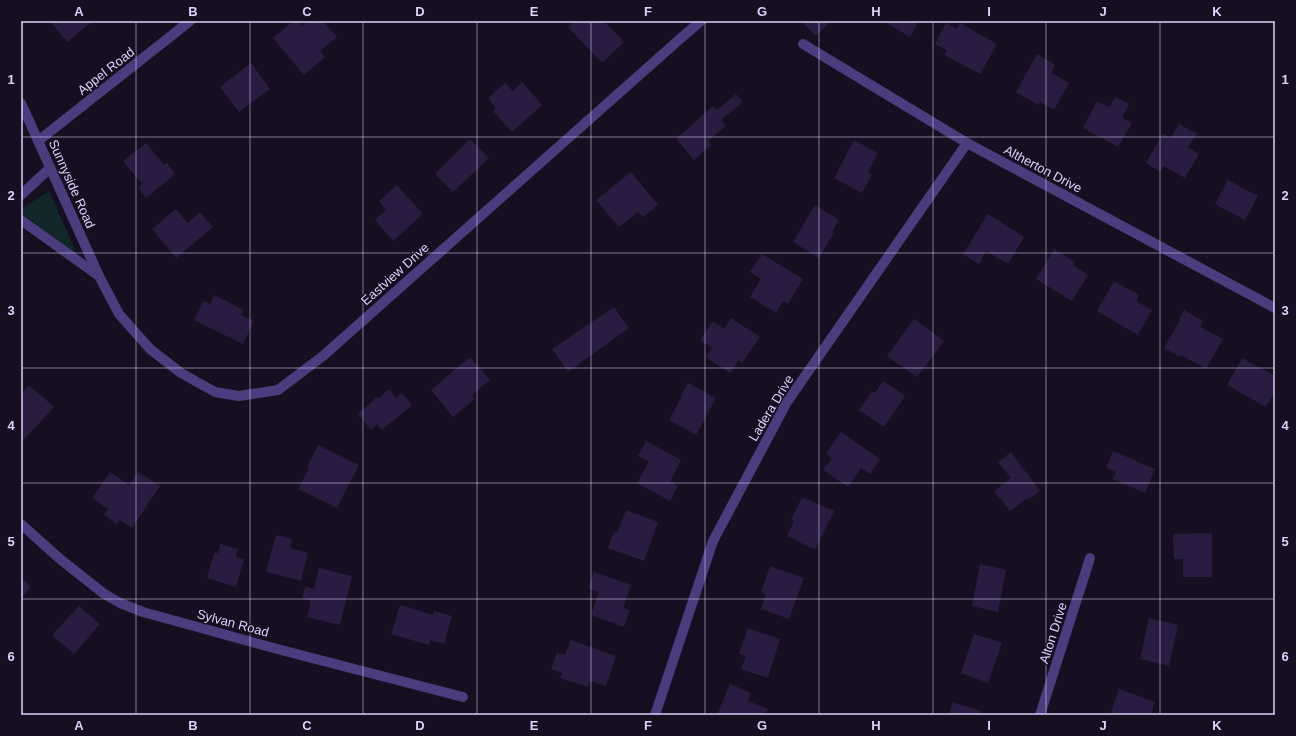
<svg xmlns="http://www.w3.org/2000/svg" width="1296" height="736" font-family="Arial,sans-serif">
<rect width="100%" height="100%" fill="#150f21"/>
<path fill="#12272a" d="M49,191L77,254L21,213V209Z"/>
<g fill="#2a1c40">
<path d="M50,21H93L67,42Z"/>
<path d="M293,21H299L302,26L308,21H323L337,37L320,51L325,57L304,75L273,38Z"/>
<path d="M574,21H604L624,42L602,63L568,27Z"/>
<path d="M801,21H831L816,36Z"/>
<path d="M883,21H919L910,37Z"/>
<path d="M946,23L957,29L960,23L997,44L980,74L944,55L947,50L935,44Z"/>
<path d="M1037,54L1055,65L1051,73L1069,83L1054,110L1040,102L1038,105L1016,92Z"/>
<path d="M251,63L270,89L239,112L220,87Z"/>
<path d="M522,82L542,105L512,132L493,111L496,108L488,98L505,83L513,91Z"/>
<path d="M736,94L743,102L721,120L726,126L708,141L711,145L694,160L676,139L713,106L717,110Z"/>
<path d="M1115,97L1129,104L1122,118L1132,123L1118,147L1083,128L1097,101L1109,107Z"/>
<path d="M1179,124L1197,134L1188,147L1199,154L1185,178L1164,166L1160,172L1146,163L1163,133L1171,138Z"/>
<path d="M470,139L489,158L453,192L435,174Z"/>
<path d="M854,140L878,153L868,172L872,174L862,193L834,178Z"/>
<path d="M146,143L164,165L167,163L175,174L146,198L138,188L142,184L123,161Z"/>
<path d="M631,172L658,205L643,217L638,212L619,227L596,200Z"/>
<path d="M1228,180L1258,196L1245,220L1215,204Z"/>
<path d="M397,185L423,214L393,241L375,220L386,210L379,201Z"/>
<path d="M815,205L839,220L832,232L834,233L819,258L793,242Z"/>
<path d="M176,209L188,223L200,212L213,227L176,258L152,229Z"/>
<path d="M988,214L1024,237L1008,264L986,251L979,264L963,254Z"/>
<path d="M1054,249L1075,262L1073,265L1088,275L1072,301L1036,279Z"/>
<path d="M762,254L803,279L788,304L783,301L776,313L750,297L761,279L750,272Z"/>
<path d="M1114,281L1139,295L1136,301L1152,310L1138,335L1097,311Z"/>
<path d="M214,295L244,310L241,315L254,321L243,344L194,320L203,301L210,304Z"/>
<path d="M614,307L629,328L568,372L552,349Z"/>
<path d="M1184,310L1203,321L1200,327L1223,339L1206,369L1181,355L1180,357L1164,348L1180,320H1179Z"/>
<path d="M731,318L760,337L742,363L739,360L730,373L706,357L712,348L700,340L713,321L724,329Z"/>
<path d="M914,319L944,341L917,377L887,356Z"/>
<path d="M470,357L490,380L472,395L475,399L453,417L431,390Z"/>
<path d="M1242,358L1275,376V391L1266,407L1227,385Z"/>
<path d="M883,381L905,396L884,427L859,410L872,391L875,393Z"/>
<path d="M688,383L716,398L696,435L669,420L682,396L681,395Z"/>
<path d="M29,385L54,407L21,443V394Z"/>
<path d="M389,389L396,398L402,393L412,405L382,430L377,424L371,430L358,414L377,397L378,399Z"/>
<path d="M841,432L880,459L870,474L861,468L848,487L823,470L832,458L826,454Z"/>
<path d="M646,441L681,460L670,482L678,486L670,501L637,483L649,462L638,456Z"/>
<path d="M318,445L359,465L337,508L298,489L309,468L307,467Z"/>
<path d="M1113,451L1155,469L1145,493L1112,479L1116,472L1106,468Z"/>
<path d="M1011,452L1040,491L1028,500L1027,498L1010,511L994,491L1011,478L998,462Z"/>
<path d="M110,472L129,485L138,472L160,486L132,528L120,520L117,524L104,515L108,509L92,498Z"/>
<path d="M802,497L834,511L815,550L787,536L794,521L791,520Z"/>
<path d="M626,510L658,522L644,561L608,548L614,532L617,533Z"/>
<path d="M1212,533V577H1183V559H1174L1173,534Z"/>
<path d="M276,535L292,539L290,548L308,553L301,581L266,572Z"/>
<path d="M220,544L238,549L236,557L244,559L236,587L207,578L214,553H218Z"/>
<path d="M980,564L1006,570L998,612L972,606Z"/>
<path d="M770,566L804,578L789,619L761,609L766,594L761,592Z"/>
<path d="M319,568L352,576L340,625L307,617L311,601L302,598L305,586L314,589Z"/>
<path d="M594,572L631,585L623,608L630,610L624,627L591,615L599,592L588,588Z"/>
<path d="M21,577L31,587L21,598Z"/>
<path d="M400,605L433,615L434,611L452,616L444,644L430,640L429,645L391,634Z"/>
<path d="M79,606L100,624L74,654L52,635Z"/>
<path d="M1149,618L1178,625L1169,666L1140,659Z"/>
<path d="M748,628L780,639L768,678L741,669L746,656L739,654Z"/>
<path d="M974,634L1002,643L988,683L961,673Z"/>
<path d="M571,640L616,656L606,686L590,681L588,687L560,678L562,673L551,669L557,652L565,655Z"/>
<path d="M730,684L751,693L748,701L768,709L765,715H717Z"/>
<path d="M1119,689L1155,702L1151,715H1110Z"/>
<path d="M953,702L981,711L979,715H949Z"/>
</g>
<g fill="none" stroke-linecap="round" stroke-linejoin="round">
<g stroke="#4b3d7d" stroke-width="10">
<path d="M803,44L967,143L1275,308"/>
<path d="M21,103L99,276L119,314L150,349L181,373L215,392L239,396L278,390L323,356L681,38L701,21"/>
<path d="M38,141L190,21"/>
<path d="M21,195L50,168"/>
<path d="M21,220L99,276"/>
<path d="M21,524L60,559L103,593L120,603L143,612L281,650L463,697"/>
<path d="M655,715L713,541L787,402L967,143"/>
<path d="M1040,715L1090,558"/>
</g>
</g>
<path fill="none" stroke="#ded1fc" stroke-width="1" stroke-opacity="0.55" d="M136,21V715M250,21V715M363,21V715M477,21V715M591,21V715M705,21V715M819,21V715M933,21V715M1046,21V715M1160,21V715M21,137H1275M21,253H1275M21,368H1275M21,483H1275M21,599H1275"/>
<g text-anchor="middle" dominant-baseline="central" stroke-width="3" stroke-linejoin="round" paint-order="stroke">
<g font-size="13" fill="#ded1fc" stroke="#150f21">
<text transform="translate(106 71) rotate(-38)">Appel Road</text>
<text transform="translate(1043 169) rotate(28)">Altherton Drive</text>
<text transform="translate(72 184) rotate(66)">Sunnyside Road</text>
<text transform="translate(395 274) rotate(-42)">Eastview Drive</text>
<text transform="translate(771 408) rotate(-59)">Ladera Drive</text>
<text transform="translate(233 623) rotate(15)">Sylvan Road</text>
<text transform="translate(1053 633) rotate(-72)">Alton Drive</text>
</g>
</g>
<rect width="1296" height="736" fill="none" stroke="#150f21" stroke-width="44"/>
<rect x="22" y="22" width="1252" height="692" fill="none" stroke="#ded1fc" stroke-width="1.5"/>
<g font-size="13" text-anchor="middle" font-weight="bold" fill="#ded1fc">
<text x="79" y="16">A</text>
<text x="193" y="16">B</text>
<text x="307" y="16">C</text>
<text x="420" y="16">D</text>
<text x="534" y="16">E</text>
<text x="648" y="16">F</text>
<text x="762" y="16">G</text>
<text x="876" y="16">H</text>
<text x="989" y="16">I</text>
<text x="1103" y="16">J</text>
<text x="1217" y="16">K</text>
<text x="11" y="84">1</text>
<text x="1285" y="84">1</text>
<text x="11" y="200">2</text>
<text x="1285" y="200">2</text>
<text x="11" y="315">3</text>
<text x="1285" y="315">3</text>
<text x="11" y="430">4</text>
<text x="1285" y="430">4</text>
<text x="11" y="546">5</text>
<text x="1285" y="546">5</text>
<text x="11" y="661">6</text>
<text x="1285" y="661">6</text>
<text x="79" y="730">A</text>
<text x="193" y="730">B</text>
<text x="307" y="730">C</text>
<text x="420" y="730">D</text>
<text x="534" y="730">E</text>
<text x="648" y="730">F</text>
<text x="762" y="730">G</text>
<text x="876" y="730">H</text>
<text x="989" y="730">I</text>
<text x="1103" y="730">J</text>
<text x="1217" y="730">K</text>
</g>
</svg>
